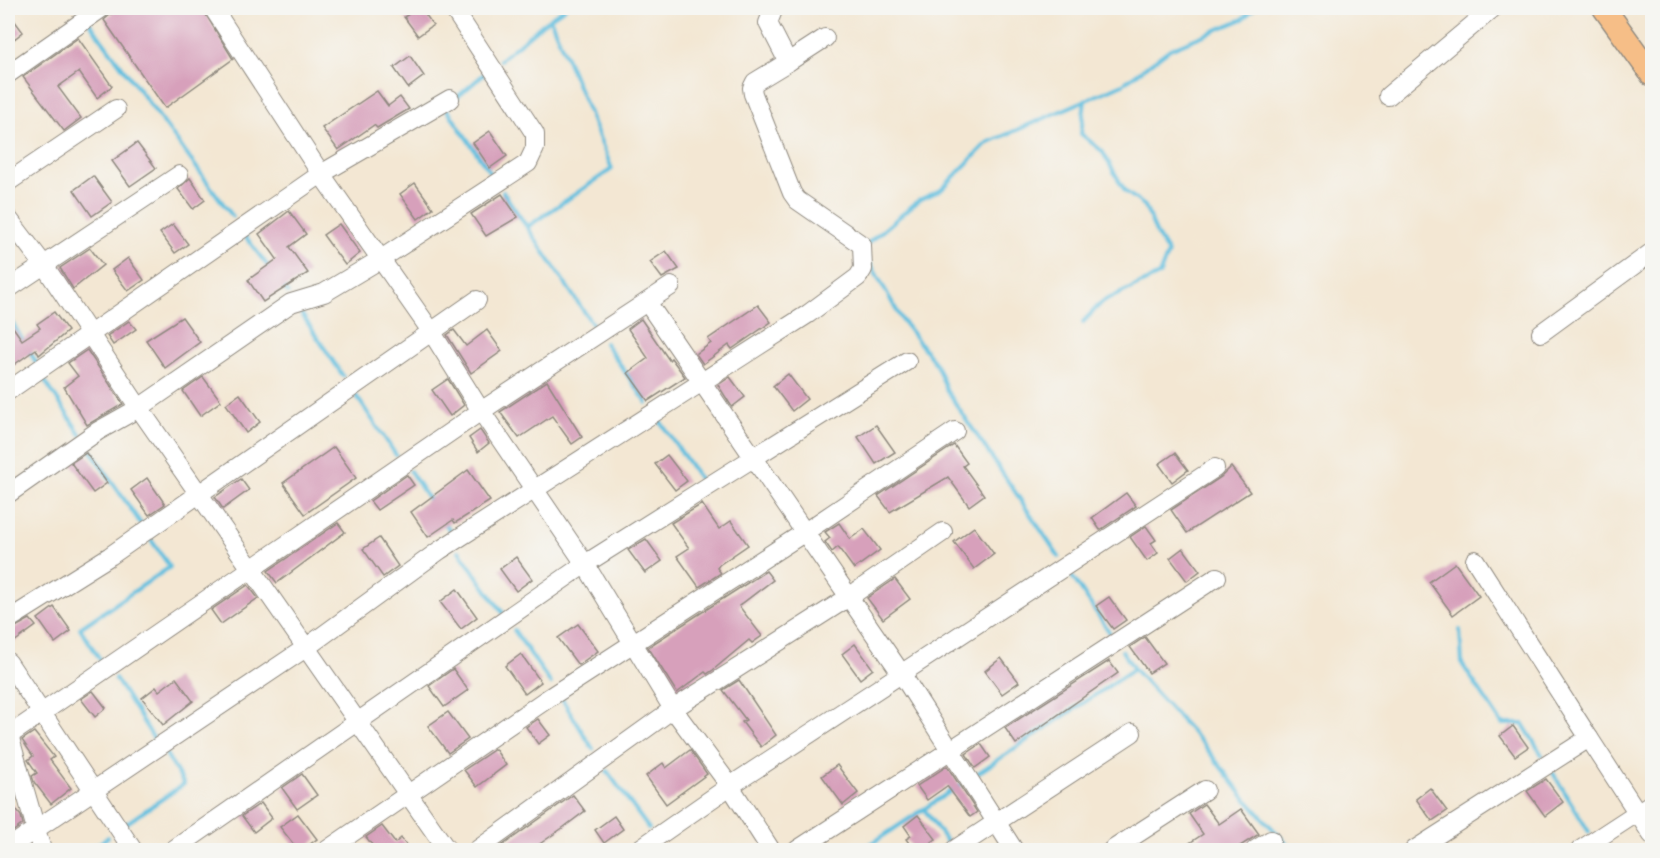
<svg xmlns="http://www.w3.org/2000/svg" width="1660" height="858" font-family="Vollkorn,serif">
<rect width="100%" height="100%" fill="#f6f6f2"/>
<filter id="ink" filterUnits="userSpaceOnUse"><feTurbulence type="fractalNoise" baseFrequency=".0167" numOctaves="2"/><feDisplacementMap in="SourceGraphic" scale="12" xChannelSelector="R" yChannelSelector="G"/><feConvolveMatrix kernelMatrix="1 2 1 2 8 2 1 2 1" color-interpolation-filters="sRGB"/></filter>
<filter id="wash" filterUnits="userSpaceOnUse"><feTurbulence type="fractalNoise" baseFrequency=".008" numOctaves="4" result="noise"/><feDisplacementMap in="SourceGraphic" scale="24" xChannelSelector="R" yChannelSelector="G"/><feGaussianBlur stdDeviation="1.35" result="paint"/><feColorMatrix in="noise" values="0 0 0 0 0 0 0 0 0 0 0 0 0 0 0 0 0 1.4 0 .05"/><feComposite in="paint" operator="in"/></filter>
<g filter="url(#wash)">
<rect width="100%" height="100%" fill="#f3e7d3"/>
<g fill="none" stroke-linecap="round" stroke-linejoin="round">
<g stroke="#61bfdf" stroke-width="4">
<path d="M79,8L80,10"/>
<path d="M565,8L550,18L612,169L527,227L593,325"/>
<path d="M89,22L233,217"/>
<path d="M500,60L550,18"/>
<path d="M455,99L484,74"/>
<path d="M446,108L491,174"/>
<path d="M503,192L527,227"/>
<path d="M245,236L270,269"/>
<path d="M867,244L919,200L941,190L987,143L1123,84L1170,49L1243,19L1254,8"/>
<path d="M870,263L902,320L936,364L947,391L1059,557"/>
<path d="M281,284L288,293"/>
<path d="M297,307L343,376"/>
<path d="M8,315L24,343"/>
<path d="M1083,322L1102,302L1159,275L1168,253L1157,235L1145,206L1125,191L1102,151L1081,134L1085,100"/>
<path d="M605,343L647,403"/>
<path d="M28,349L37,364"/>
<path d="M43,378L81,435"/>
<path d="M355,394L396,455"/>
<path d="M660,421L703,484"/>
<path d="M91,451L141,524"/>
<path d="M410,471L430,501"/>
<path d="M444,522L451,532"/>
<path d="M459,551L503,613"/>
<path d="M1071,575L1110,633"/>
<path d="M514,630L551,684"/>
<path d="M1460,630L1462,664L1502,724H1523L1542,755"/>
<path d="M101,661L80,628L170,567L149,537"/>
<path d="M1134,669L1203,744L1244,797L1292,850"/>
<path d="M115,678L154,739"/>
<path d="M562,699L593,749"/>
<path d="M607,771L649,829"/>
<path d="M978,773L1134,669L1122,651"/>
<path d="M1553,773L1589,832"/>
<path d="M924,809L948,844"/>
<path d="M124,825L184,784L166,754"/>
<path d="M90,850L108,837"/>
<path d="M862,850L960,785"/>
</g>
</g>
<g id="blocks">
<g fill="#d7a0bb">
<path d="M113,8H202L233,59L165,108L104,20L112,13Z"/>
<path d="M418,8H421L433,25L418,36L404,17Z"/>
<path d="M8,12L23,32L8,44Z"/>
<path d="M78,38L112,86L97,98L79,72L58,87L81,118L64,131L23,77Z"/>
<path d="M410,56L424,76L408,88L394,68Z"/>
<path d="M377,91L388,106L400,97L409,109L377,128L374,125L338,150L322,128Z"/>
<path d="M490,131L507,156L490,168L473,143Z"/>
<path d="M137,143L156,168L130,186L112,161Z"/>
<path d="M93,176L112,202L92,216L74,190Z"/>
<path d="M190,178L205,200L193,209L178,189Z"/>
<path d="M415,183L433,208L418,219L400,194Z"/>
<path d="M502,194L518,217L486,236L471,214Z"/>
<path d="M289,211L306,234L289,247L308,273L263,302L248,280L277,259L259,234Z"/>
<path d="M173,224L188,244L175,253L160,233Z"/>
<path d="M339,224L360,253L345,265L323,235Z"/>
<path d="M90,248L103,265L73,289L60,268Z"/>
<path d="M666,251L679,269L662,278L650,262Z"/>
<path d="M128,258L144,280L128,291L112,270Z"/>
<path d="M758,305L771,322L732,349L729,345L703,364L696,354L711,343L708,339Z"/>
<path d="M54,312L68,331L39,355L36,349L8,369V320L22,340L40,328L37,324Z"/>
<path d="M182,317L200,342L165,368L146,340Z"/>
<path d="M641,319L669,360L671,358L685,377L648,401L628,373L648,358L628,329Z"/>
<path d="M129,321L136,329L113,345L107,336Z"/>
<path d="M454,330L466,346L487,330L502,351L471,373L447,335Z"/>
<path d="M87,350L123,404L87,425L64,387L78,376L68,363Z"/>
<path d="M788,374L807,399L792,411L773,386Z"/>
<path d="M203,377L221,401L200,416L183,391Z"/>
<path d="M730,377L745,397L732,407L718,385Z"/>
<path d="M448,379L464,405L450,416L432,390Z"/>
<path d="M547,381L582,437L572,444L552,416L519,438L500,412Z"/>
<path d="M240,394L260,422L246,433L226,404Z"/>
<path d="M876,425L895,452L876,464L858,437Z"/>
<path d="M480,430L489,443L478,452L469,438Z"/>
<path d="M954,445L967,463L963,466L984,495L969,506L948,477L890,512L878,496Z"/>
<path d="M334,447L356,478L305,514L283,483Z"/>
<path d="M86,453L107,483L93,493L71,463Z"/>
<path d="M1175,453L1188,470L1172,482L1159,464Z"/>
<path d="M667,455L687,481L675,490L655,464Z"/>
<path d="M1231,467L1250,492L1187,533L1171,510L1221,477Z"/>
<path d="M468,470L490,501L455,523L453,520L428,537L411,512Z"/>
<path d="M407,475L414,485L377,510L370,501Z"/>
<path d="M147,478L165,504L149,515L131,490Z"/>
<path d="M241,479L249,490L223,509L215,497Z"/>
<path d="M1126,493L1136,506L1100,530L1092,518Z"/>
<path d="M702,504L719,529L731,521L748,545L719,565L717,568L721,573L699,587L677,556L689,548L671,523Z"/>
<path d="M338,523L345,532L277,583L268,571Z"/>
<path d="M839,523L850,539L864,529L880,550L854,569L838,547L832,552L825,542L830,538L825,532Z"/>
<path d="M1146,526L1156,540L1151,543L1158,553L1147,561L1130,537Z"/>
<path d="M974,527L994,554L974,569L954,542Z"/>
<path d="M379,538L398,566L383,577L363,549Z"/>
<path d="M646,539L662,561L645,573L628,550Z"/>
<path d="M1183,548L1200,571L1187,581L1170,558Z"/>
<path d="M516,557L532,579L516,591L500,569Z"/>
<path d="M1455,563L1479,596L1453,615L1429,582Z"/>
<path d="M766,571L773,580L739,606L762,636L752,643L749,640L713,670L707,674L705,672L677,693L648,647Z"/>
<path d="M895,579L910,599L883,619L867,598Z"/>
<path d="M248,585L258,598L221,624L211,610Z"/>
<path d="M457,589L477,617L461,629L440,602Z"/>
<path d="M1109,597L1126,620L1113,629L1096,606Z"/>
<path d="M54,607L71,631L55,643L38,619Z"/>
<path d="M30,619L36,626L14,642L8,631Z"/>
<path d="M578,624L598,651L578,665L558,638Z"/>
<path d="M1145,637L1164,663L1149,673L1130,647Z"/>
<path d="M855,644L873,669L860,679L842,654Z"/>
<path d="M521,654L541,682L525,694L505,666Z"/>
<path d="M1001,658L1019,682L1002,694L985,671Z"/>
<path d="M1109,661L1118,673L1016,744L1005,728Z"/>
<path d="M453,669L468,690L444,707L429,686Z"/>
<path d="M176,678L193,701L163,725L142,698L156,687L159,691Z"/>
<path d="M739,680L776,735L761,747L742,722L746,720L723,690Z"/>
<path d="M93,691L106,708L95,717L81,699Z"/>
<path d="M448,712L468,739L448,753L428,726Z"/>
<path d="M538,719L550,735L538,744L526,727Z"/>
<path d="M1513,726L1528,747L1515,756L1500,736Z"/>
<path d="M34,732L54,757L50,760L71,788L51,804L34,782L32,776L37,773L28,760L33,756L22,740Z"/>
<path d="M981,744L990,757L975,768L966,754Z"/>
<path d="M495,749L506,765L477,787L464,770Z"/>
<path d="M690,750L707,774L666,804L646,776L663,763L666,768Z"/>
<path d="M837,765L858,793L843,805L822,776Z"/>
<path d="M947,766L977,812L970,817L947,786L927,800L917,786Z"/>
<path d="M302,774L317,795L297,809L282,788Z"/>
<path d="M1546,779L1563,802L1545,816L1527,791Z"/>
<path d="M1430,788L1447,811L1432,821L1416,799Z"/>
<path d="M573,795L585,811L564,827L531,850H496Z"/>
<path d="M8,799L21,816L23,824L8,835Z"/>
<path d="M261,803L272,818L254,832L242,816Z"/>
<path d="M1204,804L1219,824L1241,809L1259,834L1234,850H1179L1203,834L1189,814Z"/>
<path d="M298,814L317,839L302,850H298L280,827Z"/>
<path d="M918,815L936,839L920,850H914L906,839L911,836L904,826Z"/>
<path d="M614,816L623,829L604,843L595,830Z"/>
<path d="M382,826L395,843L401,838L410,850H376L366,837Z"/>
</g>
</g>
</g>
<g filter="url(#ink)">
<use href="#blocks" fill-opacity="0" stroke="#8f897f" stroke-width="1.5"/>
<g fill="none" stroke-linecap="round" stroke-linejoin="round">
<g stroke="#8f897f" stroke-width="20">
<g id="minor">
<path d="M213,8L321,174L431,331L481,411L585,564L673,709L730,786L771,850"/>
<path d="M788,62L825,38"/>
<path d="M8,74L102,8"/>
<path d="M1388,96L1493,8"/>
<path d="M8,182L116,109"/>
<path d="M8,218L44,265L139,408L447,850"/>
<path d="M8,289L179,175"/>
<path d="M647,302L901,673L1014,850"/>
<path d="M1541,333L1652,252"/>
<path d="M8,391L321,174L450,99"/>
<path d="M8,494L98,431L139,408L291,303L324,293L381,259L528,163L535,148V134L453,8"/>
<path d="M8,620L110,556L477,300"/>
<path d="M8,662L133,850"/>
<path d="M9,735L42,850"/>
<path d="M8,736L481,411L671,286"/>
<path d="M1589,738L1652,835"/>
<path d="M8,848L307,647L440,550L808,314L858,277L863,269L862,245L797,200L792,193L753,94L752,88L755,82L788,62L768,23L774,8"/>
<path d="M173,850L585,564L907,361"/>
<path d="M327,850L547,699L805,532L955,431"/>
<path d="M477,850L673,709L849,597L943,532"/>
<path d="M638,850L730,786L1215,468"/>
<path d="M797,850L1217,577"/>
<path d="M954,850L1132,733"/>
<path d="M1112,850L1205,790"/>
<path d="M1255,850L1271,840"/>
<path d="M1414,850L1589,738L1475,560"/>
<path d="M1580,850L1652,803"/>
</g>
</g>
<g stroke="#8f897f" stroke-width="25">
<path id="major" d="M1604,8L1652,75"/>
</g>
<use href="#minor" stroke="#fff" stroke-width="18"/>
<use href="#major" stroke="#f6be87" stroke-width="22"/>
</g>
</g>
<rect width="1660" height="858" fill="none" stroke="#f6f6f2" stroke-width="30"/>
</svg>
